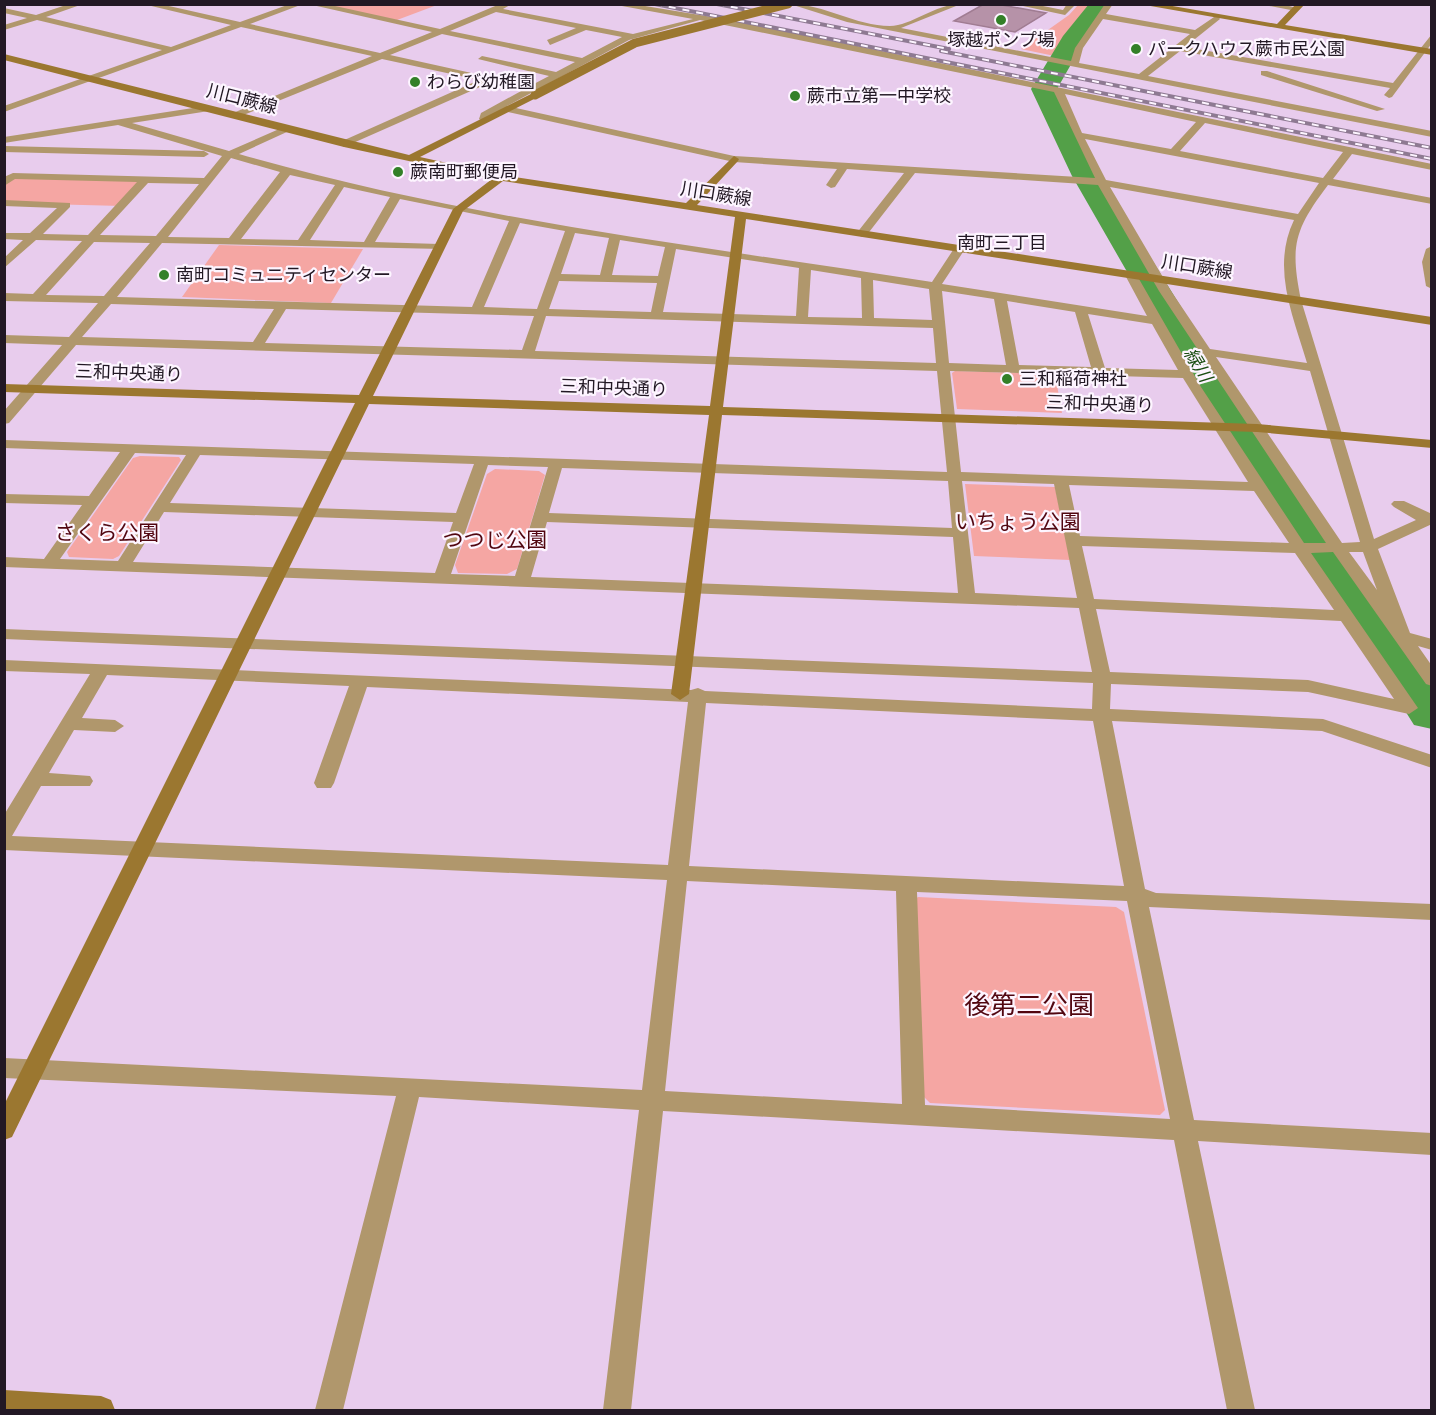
<svg xmlns="http://www.w3.org/2000/svg" width="1436" height="1415" font-family="'DM Sans','Noto Sans JP',sans-serif">
<rect width="100%" height="100%" fill="#e8cced"/>
<g fill="#f5a6a3">
<path d="M320,5H437L397,20Z"/>
<path d="M1078,5H1100L1075,36L1064,58L1021,49L1069,15Z"/>
<path d="M13,176L146,179L122,206L5,203L4,183Z"/>
<path d="M219,245L363,249L331,303L182,297Z"/>
<path d="M955,371L1055,374L1062,413L957,409L952,373Z"/>
<path d="M140,456L179,457L181,460L119,556L113,559L69,557L67,552L133,458Z"/>
<path d="M495,469L539,471L545,475L517,569L507,574L458,573L455,565L487,474Z"/>
<path d="M965,484L1055,487L1070,560L974,556Z"/>
<path d="M918,897L1116,907L1124,912L1165,1110L1160,1115L930,1103L923,1096L911,903Z"/>
</g>
<g fill="none" stroke-linecap="round" stroke-linejoin="round">
<path fill="#53a048" fill-rule="evenodd" d="M1089,4H1112L1086,38L1057,89L1100,176L1264,441L1432,675V729L1414,725L1355,631L1226,444L1072,176L1031,89L1063,36Z"/>
</g>
<path fill="#b692a8" stroke="#a07c92" stroke-width="1.5" d="M984,4H996L1046,13L1015,32L954,21Z"/>
<g fill="none" stroke-linecap="round" stroke-linejoin="round">
<g fill="#b0976c" fill-rule="evenodd">
<path d="M69,4H83L46,17L171,47L231,25L143,4H160L240,22L290,4H303L250,24L380,53L432,32L308,4H326L440,29L500,4H512L503,9L633,34L693,19L611,4H633L730,20L1432,164V170L1352,154L1333,179L1432,198V204L1328,185C1294,230 1290,246 1301,300L1374,539L1416,520L1394,507L1391,504L1394,501H1404L1432,514V524L1378,549L1410,633L1432,639V650L1418,646L1432,666V686L1426,684L1333,552L1311,553L1418,708L1409,714L1308,692L1111,684L1110,709L1323,719L1432,755V768L1322,731L1112,721L1145,889L1156,893L1432,904V920L1149,907L1194,1120L1432,1133V1155L1198,1141L1255,1410H1227L1174,1140L663,1111L631,1410H603L639,1110L419,1097L343,1410H315L396,1096L4,1078V1058L642,1090L667,880L4,850V815L90,674L4,671V660L691,690L698,688L705,691L1092,709L1093,683L4,639V629L1092,672L1079,608L4,567V557L44,559L82,505L4,503V494L89,496L120,452L4,448V440L947,472L937,371L76,345L9,423L4,424V411L62,345L4,343V335L69,337L98,303L4,301V293L33,294L82,241L36,240L4,268V258L23,240L4,239V233H30L57,208L4,206V200L70,203V207L43,234L88,235L137,182L15,179L4,186V177L13,173L204,178L222,156L118,125L4,143V137L206,106L209,107V111L132,123L229,151L286,126L291,129L289,131L239,154C464,219 700,246 932,282L955,247L959,246L965,249L942,284L1147,316L1125,275L1135,272L1201,387L1304,543H1326L1159,291L1098,185L915,173L866,236L862,237L856,234L904,173L847,169L835,187L831,188L826,185L837,169L734,162L508,112L504,108L484,122L479,119L481,113L523,90L489,83L344,147L339,144L340,142L479,80L382,59L236,118L231,115L233,113L372,56L241,27L4,112V106L162,50L37,20L4,30V25L27,18L4,13V8L36,15ZM496,12L576,28L547,40L550,45L586,30L622,37L582,58L450,31ZM700,20L1054,92L1095,178L734,156L507,106L629,40ZM442,34L575,62L556,72L482,56L478,59L549,76L530,86L390,55ZM1065,94L1196,122L1171,149L1082,133ZM1205,123L1343,152L1323,178L1180,151ZM1085,139L1319,183L1298,214L1106,180ZM231,158L280,172L229,238L168,237ZM290,175L335,185L298,240L241,239ZM148,183L199,184L156,236L100,235ZM344,187L390,197L364,242L310,240ZM1110,187L1294,220C1271,268 1293,315 1307,363L1210,349L1171,291ZM400,199L509,221L472,307L117,297L162,243L443,249L445,247L439,244L375,242ZM520,223L565,231L537,309L484,307ZM575,233L609,238L600,275L561,274ZM620,240L665,247L658,276L612,275ZM94,242L150,243L104,296L46,295ZM676,249L799,268L796,316L663,312ZM811,270L861,278L862,318L808,317ZM873,280L929,289L932,320L874,318ZM559,281L657,283L651,312L549,309ZM942,291L994,299L1006,365L949,363ZM1007,301L1075,312L1091,367L1019,365ZM111,304L274,309L253,342L82,337ZM286,309L534,316L522,350L265,343ZM1088,314L1152,324L1178,370L1105,368ZM546,316L933,328L936,363L535,351ZM1216,357L1310,371L1360,542L1342,543ZM950,371L1183,378L1248,482L961,472ZM135,453L186,455L118,561L60,559ZM200,455L474,464L456,513L170,503ZM488,465L548,467L515,576L451,574ZM562,468L948,481L952,528L549,513ZM962,481L1054,484L1077,598L975,593ZM1069,485L1254,491L1289,543L1080,536ZM164,512L453,522L435,573L133,562ZM547,522L953,537L958,593L531,577ZM1082,546L1295,553L1334,610L1094,599ZM1349,552H1363L1377,590ZM1096,609L1341,621L1394,699L1308,680L1110,672ZM107,675L349,686L314,783L317,788H331L334,783L367,687L688,702L668,865L12,836L41,786H90L93,781L90,776L49,773L74,730L115,732L124,726L115,720L82,718ZM706,703L1093,721L1124,886L689,866ZM687,881L896,891L902,1104L665,1091ZM917,892L1127,901L1170,1119L925,1105Z"/>
<path d="M790,4C824,4 856,26 890,26C911,26 935,4 961,4L901,28L1071,61L1075,48L1105,4H1113L1106,14L1195,30L1217,15L1220,19L1185,47L1393,83L1432,34V43L1392,97L1389,98L1384,95L1390,88L1180,51L1148,76L1432,131V137L847,22ZM1103,19L1190,34L1139,74L1079,63L1083,48Z"/>
<path d="M1014,4H1033L1063,10L1067,4H1076L1065,15Z"/>
<path d="M1259,4H1282L1300,9L1296,11Z"/>
<path d="M1427,4H1432V7Z"/>
<path d="M1261,71H1267L1385,109L1377,111L1261,75Z"/>
<path d="M4,146L204,151L209,154L204,157L4,152Z"/>
<path d="M1432,246V289L1426,286L1422,262L1426,249Z"/>
</g>
<g fill="#9b7730" fill-rule="evenodd">
<path d="M1139,4H1161L1277,24L1296,4H1305L1285,25L1432,49V55Z"/>
<path d="M4,54L409,155L535,92L538,93V97L420,157L501,175L686,203L734,156L739,159L738,161L697,205L1432,317V325L746,219L723,407L1257,424L1432,440V448L1257,432L722,415L689,694L680,700L671,694L709,415L369,404L12,1137L4,1140V1105L355,403L4,392V384L359,395L453,209L492,179L344,147L4,60ZM503,181L735,217L710,406L373,396L463,211Z"/>
<path d="M4,1390L101,1396L111,1400L115,1410H4Z"/>
</g>
<g stroke="#8e7a92" stroke-width="4">
<g id="rail">
<path d="M655,4L1432,159"/>
<path d="M717,4L949,49"/>
<path d="M941,51L1432,148"/>
</g>
</g>
<use href="#rail" stroke="#fdf5ff" stroke-width="2" stroke-dasharray="7" stroke-linecap="butt"/>
<path stroke="#9b7730" stroke-width="9" d="M535,95L635,43L788,4"/>
</g>
<g fill="#338028" stroke="#fdf5ff" stroke-width="2">
<circle cx="1001" cy="20" r="6"/>
<circle cx="1136" cy="49" r="6"/>
<circle cx="415" cy="82" r="6"/>
<circle cx="795" cy="96" r="6"/>
<circle cx="398" cy="172" r="6"/>
<circle cx="164" cy="275" r="6"/>
<circle cx="1007" cy="379" r="6"/>
</g>
<g text-anchor="middle" dominant-baseline="central" stroke-width="4.5" stroke-linejoin="round" paint-order="stroke">
<g font-size="18" fill="#221824" stroke="#fdf5ff" text-anchor="start">
<text x="1001" y="40" text-anchor="middle">塚越ポンプ場</text>
<text x="1148" y="49">パークハウス蕨市民公園</text>
<text x="427" y="82">わらび幼稚園</text>
<text x="807" y="96">蕨市立第一中学校</text>
<text x="410" y="172">蕨南町郵便局</text>
<text x="176" y="275">南町コミュニティセンター</text>
<text x="1019" y="379">三和稲荷神社</text>
</g>
<g font-size="18" fill="#221824" stroke="#fdf5ff">
<text transform="translate(242 99) rotate(14)">川口蕨線</text>
<text transform="translate(716 194) rotate(9)">川口蕨線</text>
<text transform="translate(1197 267) rotate(9)">川口蕨線</text>
<text transform="translate(129 373) rotate(2)">三和中央通り</text>
<text transform="translate(614 388) rotate(2)">三和中央通り</text>
<text transform="translate(1100 404) rotate(2)">三和中央通り</text>
</g>
<g font-size="18" fill="#221824" stroke="#fdf5ff">
<text x="1002" y="243">南町三丁目</text>
</g>
<g font-size="18" font-style="italic" fill="#1a4e12" stroke="#fdf5ff">
<text transform="translate(1198 365) rotate(59)">緑川</text>
</g>
<g font-size="21" fill="#510610" stroke="#fdf5ff">
<text x="1018" y="522">いちょう公園</text>
<text x="107" y="533">さくら公園</text>
<text x="495" y="540">つつじ公園</text>
</g>
<g font-size="26" fill="#510610" stroke="#fdf5ff">
<text x="1029" y="1005">後第二公園</text>
</g>
</g>
<rect width="1436" height="1415" fill="none" stroke="#221824" stroke-width="12"/>
</svg>
